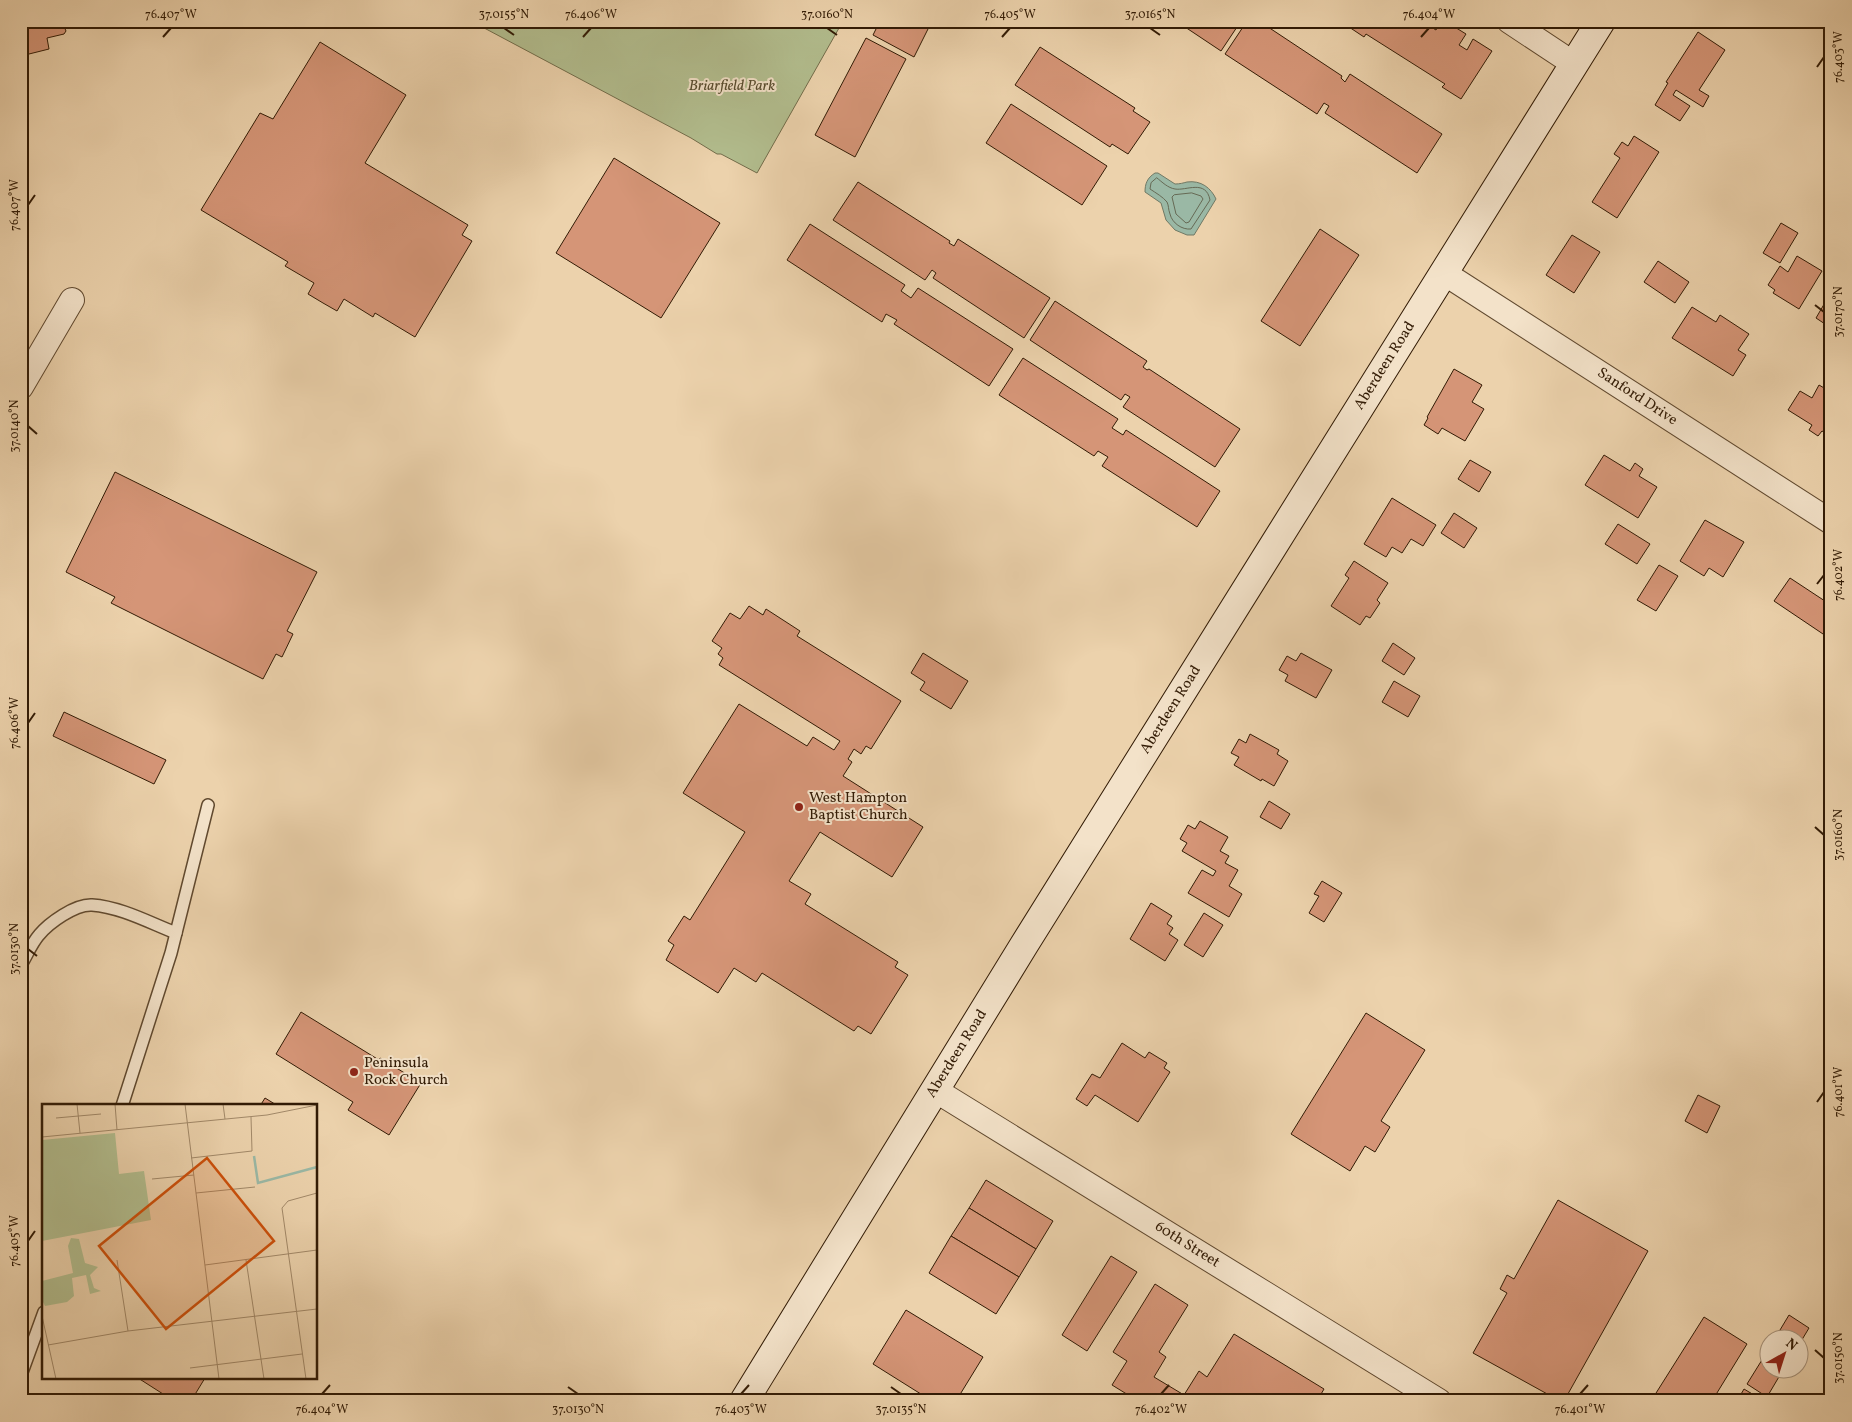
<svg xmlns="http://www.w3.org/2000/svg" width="1852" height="1422" font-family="Vollkorn,serif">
<rect width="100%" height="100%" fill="#ecd2ac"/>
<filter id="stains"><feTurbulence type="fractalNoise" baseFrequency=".004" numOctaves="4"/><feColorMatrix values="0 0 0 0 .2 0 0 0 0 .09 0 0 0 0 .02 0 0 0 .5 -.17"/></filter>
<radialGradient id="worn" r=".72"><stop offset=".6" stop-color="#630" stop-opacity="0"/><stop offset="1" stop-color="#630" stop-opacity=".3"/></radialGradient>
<path fill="#b2bd8e" stroke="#726c4a" d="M471,21H843L757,173L721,154H717L691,138Z"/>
<path fill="#9ab8a5" stroke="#707965" d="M1155,173H1158L1175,184C1180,184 1183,183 1187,182C1201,180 1211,188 1216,199L1194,235H1187L1175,230L1166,220L1161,203L1145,192C1145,184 1147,178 1155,173Z"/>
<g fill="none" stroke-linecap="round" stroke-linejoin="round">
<g stroke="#666a55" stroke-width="1">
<path d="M1157,178C1162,182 1168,188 1175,189C1186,191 1206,179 1210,200L1191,229C1182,230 1172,223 1170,214C1168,209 1169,206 1167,202C1163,197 1156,193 1150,189L1151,183Z"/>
<path d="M1192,193L1201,196L1203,199L1189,222L1186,223L1176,214L1172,197L1174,195Z"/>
</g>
</g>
<g fill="#d59577" stroke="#321b05">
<path d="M21,21H48L50,27L63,24L66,31L64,34L47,38L49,49L21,56Z"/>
<path d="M880,21H932L914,57L873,35Z"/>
<path d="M1176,21H1241L1221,51Z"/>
<path d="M1247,21H1259L1342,76L1341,78L1345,82L1350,74L1442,134L1417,173L1325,113L1329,106L1324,103L1317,114L1225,54Z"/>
<path d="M1348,21H1421L1436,30L1441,21H1445L1466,34L1459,45L1467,50L1473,39L1492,51L1461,99L1442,87L1445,84L1366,34L1364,37L1346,25Z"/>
<path d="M1698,32L1725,50L1699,90L1709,96L1703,107L1676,90L1673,95L1690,106L1680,121L1655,105L1668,83L1666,82Z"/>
<path d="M866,38L906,59L855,157L815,135Z"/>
<path d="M320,42L406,95L365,163L468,225L462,235L472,241L415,337L375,313L373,317L344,299L337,311L323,303L308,294L314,283L285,266L288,262L201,210L260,113L273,119Z"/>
<path d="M1040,47L1135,108L1133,111L1150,122L1128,154L1112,144L1110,147L1015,85Z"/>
<path d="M1011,104L1107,166L1082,205L986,143Z"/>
<path d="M1634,136L1659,152L1617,218L1592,202L1620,158L1614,154L1622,142L1628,146Z"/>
<path d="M614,158L720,223L661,318L556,253Z"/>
<path d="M858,182L950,241L949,243L954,246L958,239L1050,298L1024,338L933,278L936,273L932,270L925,280L833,220Z"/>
<path d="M1781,223L1798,233L1780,263L1763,253Z"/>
<path d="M810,224L905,285L901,291L911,298L918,288L1013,349L989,386L894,324L897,320L886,314L882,322L787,260Z"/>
<path d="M1320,229L1359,255L1300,346L1261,321Z"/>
<path d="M1572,235L1600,252L1574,293L1546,275Z"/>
<path d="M1797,256L1822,271L1799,309L1773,293L1775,290L1768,285L1780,266L1788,272Z"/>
<path d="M1658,261L1689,282L1675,303L1644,282Z"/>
<path d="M1830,294L1831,295V328L1816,318Z"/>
<path d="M1055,301L1147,361L1143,367L1147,370L1149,369L1240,429L1215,467L1123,407L1130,397L1125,394L1121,400L1030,340Z"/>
<path d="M1692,307L1716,322L1720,315L1749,334L1738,350L1746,355L1733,376L1672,338Z"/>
<path d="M1023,358L1118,419L1112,428L1123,435L1126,430L1220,491L1197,527L1102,466L1108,457L1098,451L1094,456L999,395Z"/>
<path d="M1454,369L1482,385L1472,402L1484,409L1465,441L1442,428L1438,434L1424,425L1428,418L1427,417Z"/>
<path d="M1819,385L1831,392V436L1822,431L1818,436L1809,430L1812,425L1788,410L1800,391L1812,398Z"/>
<path d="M1604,455L1630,471L1635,463L1643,469L1639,476L1657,487L1638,518L1585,485Z"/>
<path d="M1470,460L1491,472L1479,492L1458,479Z"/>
<path d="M115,472L317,572L287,631L293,634L282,657L276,654L263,679L111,603L115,597L66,572Z"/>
<path d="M1392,498L1436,525L1423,546L1411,539L1402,553L1392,547L1386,557L1364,544Z"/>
<path d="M1454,513L1477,528L1464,548L1441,533Z"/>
<path d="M1705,520L1744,542L1723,577L1709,568L1704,576L1680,561Z"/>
<path d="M1618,524L1650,544L1637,564L1605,544Z"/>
<path d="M1354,561L1388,583L1377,600L1380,603L1370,618L1366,616L1360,625L1331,606L1349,578L1345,575Z"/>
<path d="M1659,565L1678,576L1656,611L1637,600Z"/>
<path d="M1790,578L1831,605V628L1826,636L1774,601Z"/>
<path d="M749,606L763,615L766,609L800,631L797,636L901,701L871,749L866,746L861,754L854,749L848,759L852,762L843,776L923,827L892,877L820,832L789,881L811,894L805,904L898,962L895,967L908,975L871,1034L858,1026L854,1031L762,973L756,982L734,968L718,993L666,960L674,945L668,941L684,916L690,920L745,832L683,793L739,704L807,746L813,737L834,750L840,741L719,665L723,658L718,654L722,648L712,641L730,613L740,619Z"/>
<path d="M1393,643L1415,658L1404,675L1382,661Z"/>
<path d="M923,653L968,681L951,709L920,690L925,682L911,673Z"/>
<path d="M1301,653L1332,670L1316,698L1285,681L1288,675L1279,670L1287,656L1296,661Z"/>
<path d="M1394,681L1420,696L1408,717L1382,702Z"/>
<path d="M64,712L166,760L154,784L53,736Z"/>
<path d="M1250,734L1279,750L1277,754L1288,761L1274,786L1262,779L1261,781L1234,765L1239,757L1231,753L1239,739L1246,743Z"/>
<path d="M1269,801L1290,814L1281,829L1260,817Z"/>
<path d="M1200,821L1228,837L1220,851L1229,856L1225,863L1238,870L1229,886L1242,894L1229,917L1188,893L1202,870L1213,876L1216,871L1182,851L1187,843L1180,839L1188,825L1195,829Z"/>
<path d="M1322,881L1342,893L1324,922L1309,913L1319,896L1314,894Z"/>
<path d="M1151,903L1172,916L1167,924L1173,928L1169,934L1178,940L1165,961L1130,939Z"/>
<path d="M1204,913L1223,925L1203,957L1184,945Z"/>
<path d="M301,1012L379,1060L380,1058L421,1083L389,1135L348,1110L353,1102L276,1054Z"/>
<path d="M1366,1013L1425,1050L1381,1121L1390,1127L1375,1152L1365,1146L1350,1171L1291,1134Z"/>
<path d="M1122,1043L1145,1058L1149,1052L1167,1063L1164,1068L1170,1072L1138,1122L1095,1095L1087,1106L1076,1099L1092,1074L1100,1078Z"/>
<path d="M1698,1095L1720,1106L1707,1133L1685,1121Z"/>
<path d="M265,1098L278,1106H260Z"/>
<path d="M986,1180L1053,1221L1036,1249L969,1208Z"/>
<path d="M1558,1200L1648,1251L1564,1401H1560L1473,1353L1507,1293L1500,1289L1507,1275L1514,1279Z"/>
<path d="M969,1208L1036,1249L1019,1277L951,1236Z"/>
<path d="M951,1236L1019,1277L996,1314L929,1273Z"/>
<path d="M1111,1256L1137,1272L1087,1351L1062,1335Z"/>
<path d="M1155,1284L1188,1305L1159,1352L1166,1357L1154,1377L1184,1395L1199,1371L1207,1377L1234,1334L1324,1389L1317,1401H1138L1112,1385L1127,1361L1113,1352Z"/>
<path d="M906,1310L983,1357L956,1401H932L873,1364Z"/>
<path d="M1789,1315L1809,1328L1800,1343V1340H1774Z"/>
<path d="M1704,1317L1747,1344L1712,1401H1651Z"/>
<path d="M1770,1347V1370H1783L1767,1397L1747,1384Z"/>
<path d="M138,1378H205L191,1401H174Z"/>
<path d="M1744,1389L1764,1401H1737Z"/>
</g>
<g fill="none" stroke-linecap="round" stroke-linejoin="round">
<g stroke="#60492f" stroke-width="14">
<g id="lane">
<path d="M21,965C27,955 32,943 39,935C49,923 75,904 92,905C121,907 150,923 176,933"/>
<path d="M122,1106L171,953L208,805"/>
<path d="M21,1375L44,1312"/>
</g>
</g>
<g stroke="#60492f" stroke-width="26">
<g id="street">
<path d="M1509,21L1574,64"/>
<path d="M1444,273L1831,522"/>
<path d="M21,387L72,300"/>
<path d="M935,1090L1439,1401"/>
</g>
</g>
<g stroke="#321b05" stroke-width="30">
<path id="secondary" d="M744,1401L1024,945L1601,21"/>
</g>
<use href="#lane" stroke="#f3e2c9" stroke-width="11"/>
<use href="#street" stroke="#f3e2c9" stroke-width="24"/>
<use href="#secondary" stroke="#f3e2c9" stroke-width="28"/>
</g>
<path fill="none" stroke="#321b05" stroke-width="2" d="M504,28L514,35M827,28L837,35M1150,28L1160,35M163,37L171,28M583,37L591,28M1002,37L1010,28M1421,37L1429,28M1817,67L1824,57M28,205L35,195M1815,305L1824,312M28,426L37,434M1817,584L1824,575M28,723L35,713M1815,827L1824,835M28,949L37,956M1817,1102L1824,1092M28,1241L35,1231M1815,1350L1824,1358M568,1387L578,1394M891,1387L901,1394M322,1394L330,1385M741,1394L749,1385M1161,1394L1169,1385M1580,1394L1588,1385"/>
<g fill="#8f2418" stroke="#f3e2c9" stroke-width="2">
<circle cx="799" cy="807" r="5"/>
<circle cx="354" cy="1072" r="5"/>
</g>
<g text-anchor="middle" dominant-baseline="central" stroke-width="4" stroke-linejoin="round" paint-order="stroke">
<g font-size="15" font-style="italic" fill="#584c2e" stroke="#f3e2c9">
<text x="732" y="86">Briarfield Park</text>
</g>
<g font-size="15" fill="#321b05" stroke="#f3e2c9">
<text transform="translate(1385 366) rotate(-58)">Aberdeen Road</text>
<text transform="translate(1637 397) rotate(33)">Sanford Drive</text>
<text transform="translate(1171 710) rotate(-58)">Aberdeen Road</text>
<text transform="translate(957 1054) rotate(-58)">Aberdeen Road</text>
<text transform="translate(1187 1245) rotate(32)">60th Street</text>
</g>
<g font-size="15" fill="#321b05" stroke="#f3e2c9" text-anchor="start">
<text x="809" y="798">West Hampton<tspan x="809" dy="17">Baptist Church</tspan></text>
<text x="364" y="1063">Peninsula<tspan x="364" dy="17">Rock Church</tspan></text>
</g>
</g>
<g transform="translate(42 1104)">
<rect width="275" height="275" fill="#ecd2ac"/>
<path d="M73,29L77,70L102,67L109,116L0,137V36ZM29,134L37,135L43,159L56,163L48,171L52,184L59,187L48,190L44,171L30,174L32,192L25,198L3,202L0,196V177L31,169L26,142Z" fill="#b2bd8e"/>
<path fill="none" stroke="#9ab8a5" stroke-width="2.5" d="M212,52L216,79L275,63"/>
<path fill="none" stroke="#a28969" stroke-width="1" d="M35,0L38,29M73,0L75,26M143,0L177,275M181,0L183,15M14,14L59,10M0,33L225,11L275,1M149,54L210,47L209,13M110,75L152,71M154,89L213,83M75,156L86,227M204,156L222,275M163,161L275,146M0,212L14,275M6,241L86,227L275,205M148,264L260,250M264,275L240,104L246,97L275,89"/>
<path fill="#cd500b" fill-opacity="0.15" stroke="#cd500b" stroke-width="2.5" d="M165,54L232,137L124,225L57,142Z"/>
<rect width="275" height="275" fill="none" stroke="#321b05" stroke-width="2.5"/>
</g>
<rect width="1852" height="1422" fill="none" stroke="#ecd2ac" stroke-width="55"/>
<g transform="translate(1784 1354) rotate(39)"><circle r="24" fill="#f3e2c9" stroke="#a6927b"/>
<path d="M0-4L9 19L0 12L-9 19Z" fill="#8f2418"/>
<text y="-8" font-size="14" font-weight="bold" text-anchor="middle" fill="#321b05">N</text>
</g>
<rect x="28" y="28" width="1796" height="1366" fill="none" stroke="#321b05" stroke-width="2"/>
<g font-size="12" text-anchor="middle" fill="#321b05">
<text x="171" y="18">76.407°W</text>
<text x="504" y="18">37.0155°N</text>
<text x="591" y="18">76.406°W</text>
<text x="827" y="18">37.0160°N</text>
<text x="1010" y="18">76.405°W</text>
<text x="1150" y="18">37.0165°N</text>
<text x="1429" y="18">76.404°W</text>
<text transform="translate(1838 57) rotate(-90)" y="4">76.403°W</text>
<text transform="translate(14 205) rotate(-90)" y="4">76.407°W</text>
<text transform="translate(1838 312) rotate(-90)" y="4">37.0170°N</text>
<text transform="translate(14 426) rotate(-90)" y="4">37.0140°N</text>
<text transform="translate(1838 575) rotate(-90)" y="4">76.402°W</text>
<text transform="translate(14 723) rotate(-90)" y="4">76.406°W</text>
<text transform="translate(1838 835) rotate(-90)" y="4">37.0160°N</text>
<text transform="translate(14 949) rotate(-90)" y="4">37.0130°N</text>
<text transform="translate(1838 1092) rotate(-90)" y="4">76.401°W</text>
<text transform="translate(14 1241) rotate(-90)" y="4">76.405°W</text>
<text transform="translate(1838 1358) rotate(-90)" y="4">37.0150°N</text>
<text x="322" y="1413">76.404°W</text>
<text x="578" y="1413">37.0130°N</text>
<text x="741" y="1413">76.403°W</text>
<text x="901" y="1413">37.0135°N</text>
<text x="1161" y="1413">76.402°W</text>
<text x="1580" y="1413">76.401°W</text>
</g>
<rect width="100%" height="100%" filter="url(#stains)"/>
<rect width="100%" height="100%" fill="url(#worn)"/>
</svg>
